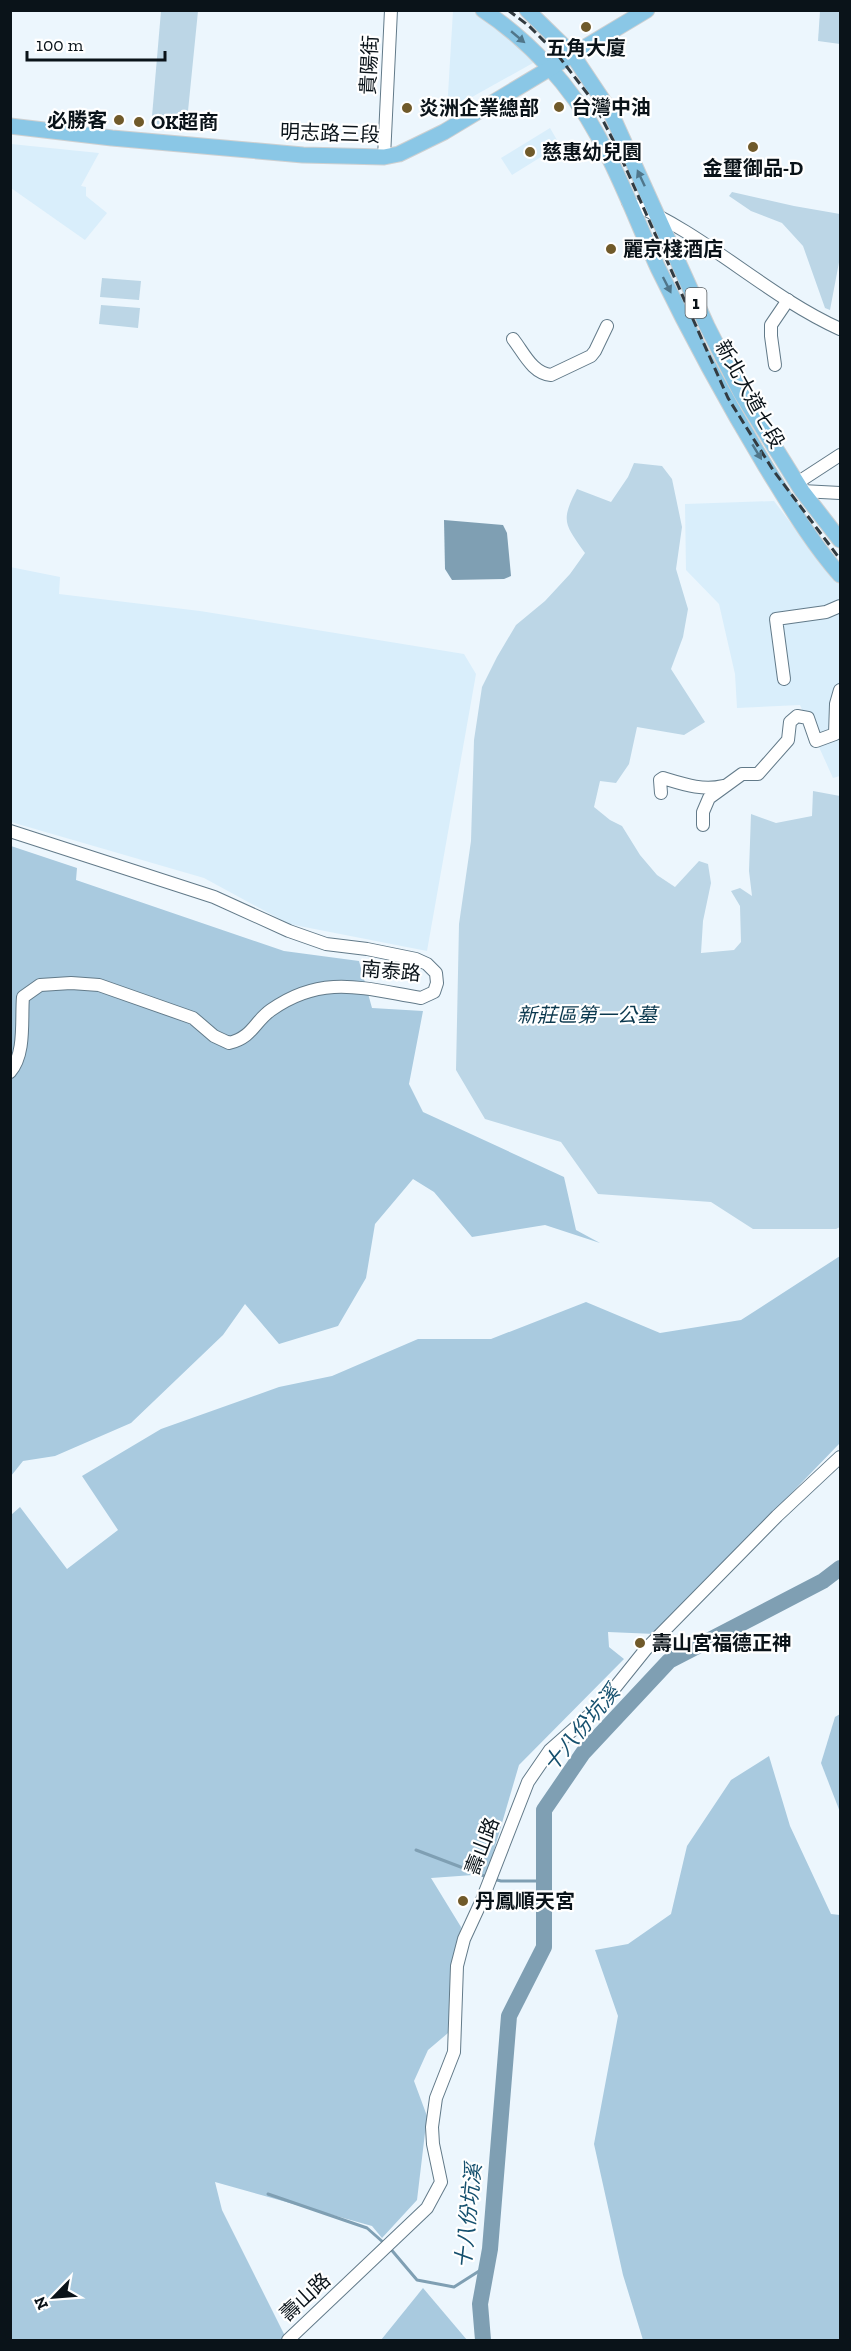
<svg xmlns="http://www.w3.org/2000/svg" width="851" height="2351" font-family="'Zilla Slab','Noto Sans TC',serif">
<rect width="100%" height="100%" fill="#ecf6fd"/>
<g fill="#d9eefb">
<path d="M453,11H476L531,53L533,63L447,111Z"/>
<path d="M550,128L557,140V147L512,175L501,158Z"/>
<path d="M11,144L99,153L81,186L86,187V196L107,213L85,240L11,188Z"/>
<path d="M774,501L821,563L840,584V776L833,778L800,705L737,708L735,674L719,604L686,570L685,504Z"/>
<path d="M10,567L60,577L59,594L200,611L464,654L476,674L427,951L289,924L204,878L11,822Z"/>
</g>
<g fill="#bcd6e6">
<path d="M161,11H198L186,131L151,128Z"/>
<path d="M820,11H840V44L818,41Z"/>
<path d="M732,192L794,206L840,214V257L830,310L825,308L803,246L782,223L751,211L729,196Z"/>
<path d="M102,278L141,281L139,300L100,297Z"/>
<path d="M101,305L140,308L138,328L99,324Z"/>
<path d="M634,463L662,466L672,479L682,527L676,569L688,609L683,637L671,669L705,722L684,735L637,727L629,764L616,783L600,781L594,807L610,820L622,826L640,855L657,875L675,887L699,861L708,864L711,883L703,921L701,953L734,950L741,942L740,906L731,891L740,888L752,896L749,871L751,814L776,823L812,816L813,791L840,796V1227L836,1229H753L711,1202L598,1194L561,1142L485,1119L456,1070L459,924L471,841L474,740L482,687L497,657L516,625L545,601L570,574L585,553C565,524 560,522 577,489L611,502L628,477Z"/>
</g>
<g fill="#a9cadf">
<path d="M11,846L77,868L76,880L284,951L359,961L372,1008L423,1011L409,1084L423,1112L564,1177L576,1230L600,1243L545,1225L472,1237L434,1192L413,1179L375,1224L366,1278L338,1326L279,1344L245,1304L223,1335L131,1423L55,1456L23,1461L11,1476Z"/>
<path d="M840,1256V1443L655,1634L608,1632L609,1647L624,1659L519,1765L487,1874L431,1878L461,1927L448,2033L428,2050L414,2081L427,2116L417,2200L382,2238L372,2226L215,2182L222,2210L287,2340H11V1515L20,1507L67,1569L118,1530L82,1476L161,1429L279,1387L332,1376L418,1339H491L586,1302L660,1333L741,1320Z"/>
<path d="M840,1714V1812L821,1763L835,1717Z"/>
<path d="M769,1756L790,1826L831,1914L840,1915V2340H643L623,2275L594,2144L618,2016L595,1950L628,1944L671,1914L687,1846L731,1780Z"/>
<path d="M423,2288L467,2340H381Z"/>
</g>
<path fill="#7f9fb3" d="M444,520L503,525L507,533L511,576L504,579L452,580L445,569Z"/>
<g fill="none" stroke-linecap="round" stroke-linejoin="round">
<g stroke="#7f9fb3" stroke-width="3">
<path d="M416,1850L487,1877"/>
<path d="M493,1879L501,1881H544"/>
<path d="M268,2194L367,2228L384,2243"/>
<path d="M389,2247L417,2280L454,2287L487,2266"/>
</g>
<path stroke="#7f9fb3" stroke-width="16" d="M483,2340L480,2304L490,2249L509,2016L544,1947V1810L583,1753L669,1661L823,1581L840,1568"/>
<g stroke="#627a89" stroke-width="14">
<g id="minor">
<path d="M384,157L391,10"/>
<path d="M628,202C705,233 765,295 840,329"/>
<path d="M513,339C524,353 532,373 551,375L591,356L595,351L607,326"/>
<path d="M775,365L771,336V325L788,300"/>
<path d="M797,483L840,455"/>
<path d="M802,491L840,493"/>
<path d="M784,679L776,619L826,612L840,606"/>
<path d="M661,793L660,780L663,778C683,784 702,791 723,786"/>
<path d="M703,825V812L709,798L742,774H758L788,740L790,722L797,716L808,718L816,741L835,734L836,704L840,690"/>
<path d="M10,831L214,897L289,931L326,944L367,949L416,959L427,964L436,973L437,983L434,992L421,998C365,989 323,973 271,1010C254,1022 253,1037 229,1043L214,1036L193,1018L99,985L71,983L40,985L23,997C21,1019 26,1054 10,1072"/>
<path d="M288,2340L427,2208L441,2182L433,2144L432,2127L436,2098L454,2052L457,1966L464,1939L482,1900L528,1782L550,1750L601,1705L646,1649L777,1516L840,1457"/>
</g>
</g>
<g stroke="#ced0d1" stroke-width="17">
<g id="major">
<path d="M483,10C530,41 571,86 598,136C621,178 638,224 658,268C691,336 727,402 766,467C789,504 811,542 840,575"/>
<path d="M527,10L572,54L610,111L707,326L741,393L802,491L840,540"/>
<path d="M10,126L112,138L303,155L384,157L399,154L444,132L647,10"/>
</g>
</g>
<use href="#minor" stroke="#fff" stroke-width="12"/>
<use href="#major" stroke="#8ac7e6" stroke-width="15"/>
<path stroke="#323b41" stroke-width="3" stroke-dasharray="9 4.5" stroke-linecap="butt" d="M508,10L529,26L557,54L593,101L616,146L728,398L773,470L840,559"/>
</g>
<defs><path id="oneway-solid" d="M-6-.8H1V-3.2L6.5 0L1 3.2V.8H-6Z" transform="scale(1.5)"/></defs>
<g fill="#50768a">
<use href="#oneway-solid" transform="translate(518 37) rotate(40)"/>
<use href="#oneway-solid" transform="translate(641 178) rotate(-115)"/>
<use href="#oneway-solid" transform="translate(667 285) rotate(63)"/>
<use href="#oneway-solid" transform="translate(757 452) rotate(59)"/>
</g>
<g fill="#705a2a" stroke="#fff" stroke-width="2">
<circle cx="586" cy="27" r="6"/>
<circle cx="559" cy="107" r="6"/>
<circle cx="407" cy="108" r="6"/>
<circle cx="119" cy="120" r="6"/>
<circle cx="139" cy="122" r="6"/>
<circle cx="753" cy="147" r="6"/>
<circle cx="530" cy="152" r="6"/>
<circle cx="611" cy="249" r="6"/>
<circle cx="640" cy="1643" r="6"/>
<circle cx="463" cy="1901" r="6"/>
</g>
<g text-anchor="middle" dominant-baseline="central" stroke-width="4.5" stroke-linejoin="round" paint-order="stroke">
<rect fill="#fff" stroke="#545a5e" stroke-width="1.5" x="685.5" y="288" width="21" height="30" rx="4.5"/>
<g font-size="18" font-weight="bold" fill="#0a1319">
<text x="696" y="303">1</text>
</g>
<g font-size="20" font-weight="bold" fill="#0a1319" stroke="#fff" text-anchor="start">
<text x="586" y="48" text-anchor="middle">五角大廈</text>
<text x="571" y="107">台灣中油</text>
<text x="419" y="108">炎洲企業總部</text>
<text x="107" y="120" text-anchor="end">必勝客</text>
<text x="151" y="122">OK超商</text>
<text x="542" y="152">慈惠幼兒園</text>
<text x="753" y="168" text-anchor="middle">金璽御品-D</text>
<text x="623" y="249">麗京棧酒店</text>
<text x="652" y="1643">壽山宮福德正神</text>
<text x="475" y="1901">丹鳳順天宮</text>
</g>
<g font-size="20" fill="#0a1319" stroke="#fff">
<text transform="translate(369 65) rotate(-87)">貴陽街</text>
<text transform="translate(330 133) rotate(2)">明志路三段</text>
<text transform="translate(750 394) rotate(61)">新北大道七段</text>
<text transform="translate(391 971) rotate(5)">南泰路</text>
<text transform="translate(482 1846) rotate(-69)">壽山路</text>
<text transform="translate(305 2297) rotate(-43)">壽山路</text>
</g>
<g font-size="20" font-style="italic" fill="#0b384e" stroke="#fff">
<text x="587" y="1015">新莊區第一公墓</text>
</g>
<g font-size="21" font-style="italic" fill="#15506e" stroke="#fff">
<text transform="translate(581 1728) rotate(-50)">十八份坑溪</text>
<text transform="translate(468 2216) rotate(-84)">十八份坑溪</text>
</g>
</g>
<rect width="851" height="2351" fill="none" stroke="#0a1319" stroke-width="24"/>
<g transform="translate(54 2297) rotate(245)" stroke="#ffffff" stroke-width="4.5" paint-order="stroke">
<path d="M0-4.5L10 22L0 15L-10 22Z" fill="#0a1319"/>
<text y="-9" font-size="16" font-weight="bold" text-anchor="middle" fill="#0a1319">N</text>
</g>
<path d="M27 51v9h138v-9" fill="none" stroke="#0a1319" stroke-width="3"/>
<text x="36" y="51" font-size="18" fill="#0a1319" stroke="#ffffff" stroke-width="4.5" paint-order="stroke">100 m</text>
</svg>
